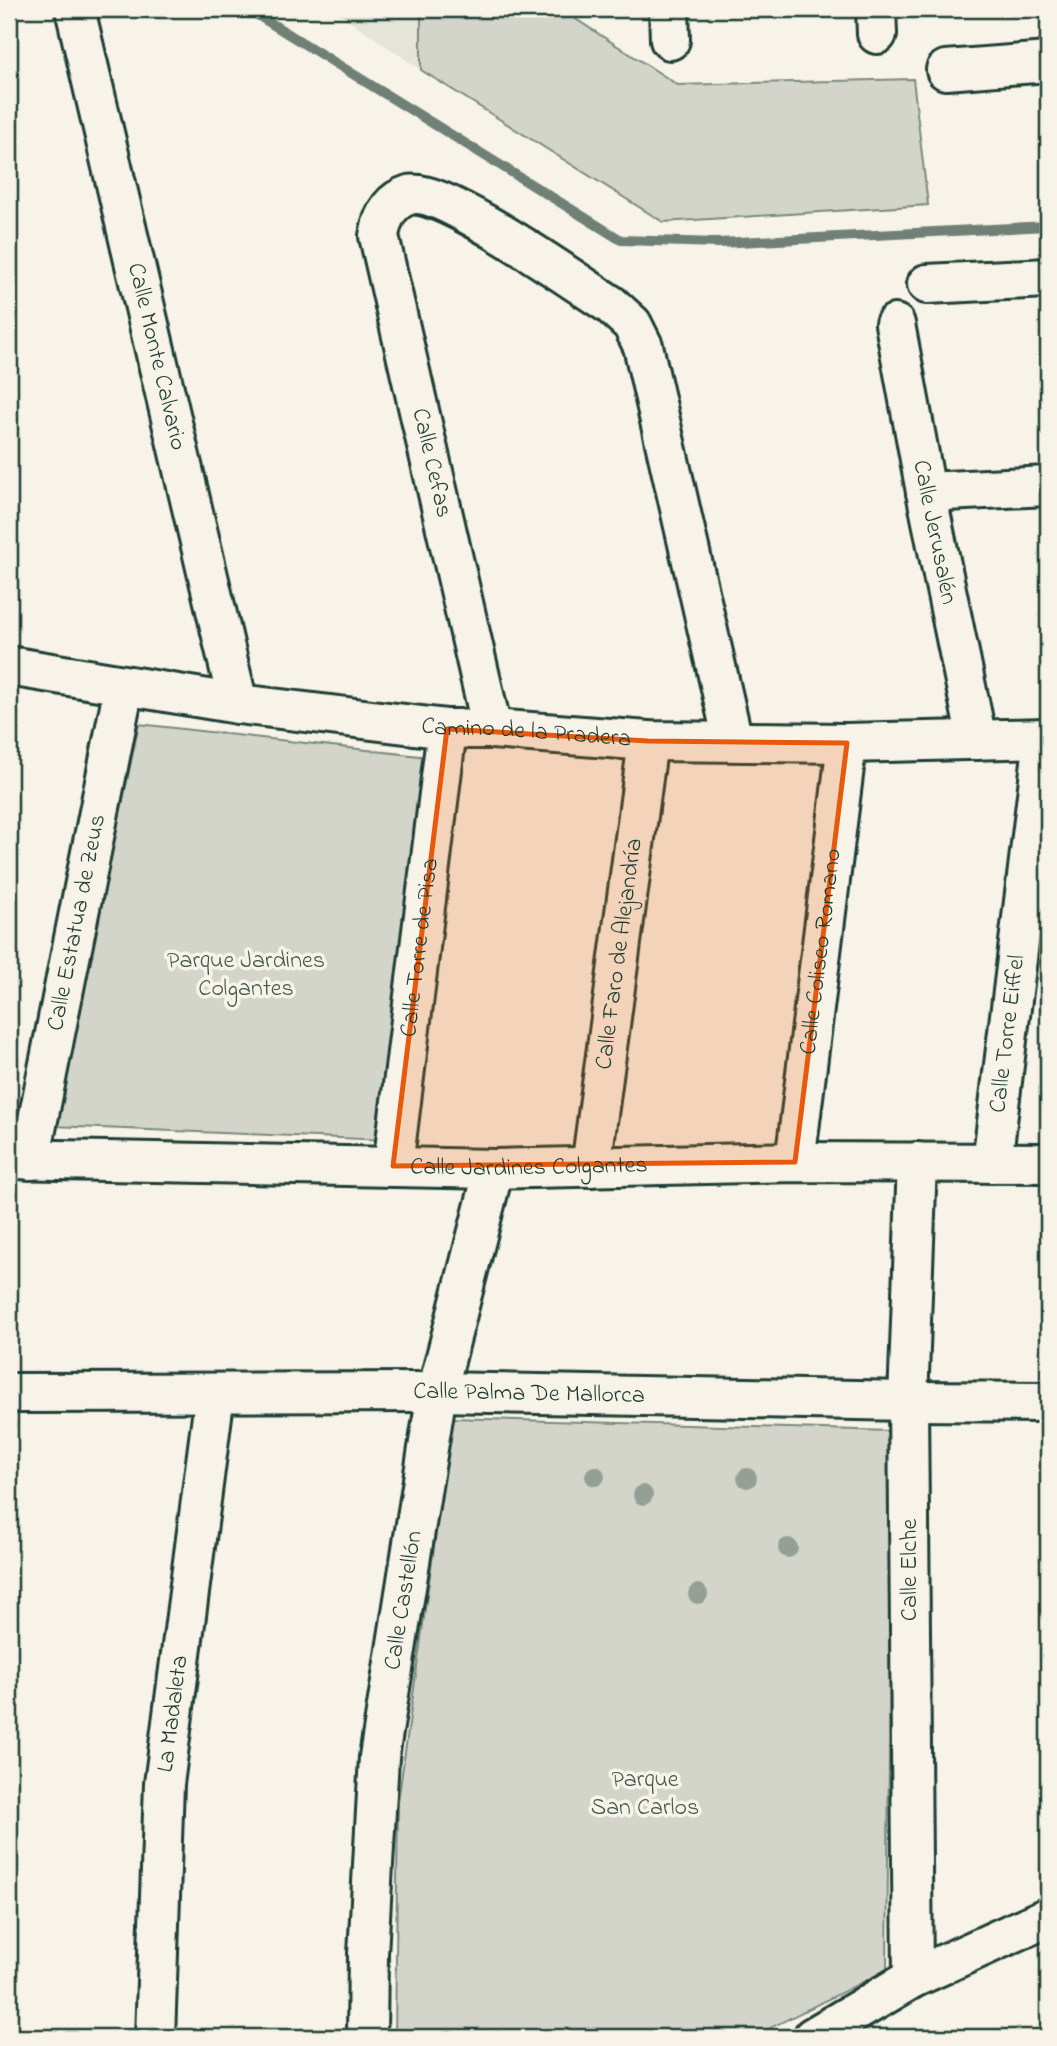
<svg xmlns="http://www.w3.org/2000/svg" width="1057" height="2046" font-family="'Indie Flower',sans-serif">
<rect width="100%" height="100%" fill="#f7f3e8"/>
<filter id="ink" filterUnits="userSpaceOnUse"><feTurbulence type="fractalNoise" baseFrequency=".0143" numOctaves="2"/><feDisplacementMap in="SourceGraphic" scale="14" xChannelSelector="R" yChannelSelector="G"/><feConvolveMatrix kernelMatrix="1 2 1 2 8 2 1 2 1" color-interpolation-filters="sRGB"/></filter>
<g filter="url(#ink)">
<path fill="#e5e4d9" d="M333,9H421V70Z"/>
<g fill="#d3d5ca" stroke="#79897f" stroke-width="2">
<path d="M421,9H560L678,85L913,79L928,205L663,222L421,70Z"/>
<path d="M139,724L428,757L386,1140L53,1126Z"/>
<path d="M452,1418L892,1431L887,1970L752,2037H395L398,1802Z"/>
</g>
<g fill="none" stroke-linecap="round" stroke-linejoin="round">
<path stroke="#6f8077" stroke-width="10" d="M248,9L621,240L719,243L1048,226"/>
<g stroke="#1f3d34" stroke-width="44">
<g id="minor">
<path id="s1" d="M75,9L238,704"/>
<path d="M669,9L670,40"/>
<path d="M876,9L877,34"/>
<path d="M946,70L1048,62"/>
<path d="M927,284L1048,278"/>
<path id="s2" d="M895,324L926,492L977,740"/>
<path d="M926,492L1048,486"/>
<path id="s3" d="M9,666L238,704L447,729H492L648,741L847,743L1048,738"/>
<path d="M492,729L379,236C382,218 389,201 409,195C441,186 578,284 611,305L632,324L643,346L733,741"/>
<path id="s4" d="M9,1159L494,1169L795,1162L1048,1163"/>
<path id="s5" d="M30,1160L124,686"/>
<path id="s6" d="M795,1162L847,743"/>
<path id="s7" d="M992,1163L1044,738"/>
<path id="s8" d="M393,1166L447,729"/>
<path id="s9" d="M591,1167L648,741"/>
<path id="s10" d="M9,1393L437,1392L908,1401L1048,1402"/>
<path d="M913,1978L908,1401L917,1162"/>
<path id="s11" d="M155,2037L164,1784L215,1393"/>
<path id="s12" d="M367,2037L368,1954L379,1757L437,1392L494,1169"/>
<path d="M813,2037L913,1978L1048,1917"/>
</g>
</g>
<use href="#minor" stroke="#f7f3e8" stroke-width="38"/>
</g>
<g fill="#949f96">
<circle cx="595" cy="1476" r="10"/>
<circle cx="747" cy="1478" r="10"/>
<circle cx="643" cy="1495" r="10"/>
<circle cx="788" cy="1548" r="10"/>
<circle cx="698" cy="1594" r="10"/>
</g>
</g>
<path fill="#e8590c" fill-opacity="0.2" stroke="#e8590c" stroke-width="5" stroke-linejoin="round" d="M447,729L648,741L847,743L795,1162L393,1166Z"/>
<g text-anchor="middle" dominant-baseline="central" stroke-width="7" stroke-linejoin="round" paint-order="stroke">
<g font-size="24" fill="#1f3d34" stroke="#f7f3e8">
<text stroke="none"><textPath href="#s1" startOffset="357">Calle Monte Calvario</textPath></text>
<text transform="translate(431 463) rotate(77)">Calle Cefas</text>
<text stroke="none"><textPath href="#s2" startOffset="212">Calle Jerusalén</textPath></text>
<text stroke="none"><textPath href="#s3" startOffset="522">Camino de la Pradera</textPath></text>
<text stroke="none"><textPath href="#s5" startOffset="242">Calle Estatua de Zeus</textPath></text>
<text stroke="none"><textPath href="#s8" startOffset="220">Calle Torre de Pisa</textPath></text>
<text stroke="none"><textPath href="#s6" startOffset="212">Calle Coliseo Romano</textPath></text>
<text stroke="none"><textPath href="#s9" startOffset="215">Calle Faro de Alejandría</textPath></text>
<text stroke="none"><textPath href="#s7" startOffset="130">Calle Torre Eiffel</textPath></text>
<text stroke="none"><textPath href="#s4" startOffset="520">Calle Jardines Colgantes</textPath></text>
<text stroke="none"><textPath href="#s10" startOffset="520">Calle Palma De Mallorca</textPath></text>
<text transform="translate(910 1570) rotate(-90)">Calle Elche</text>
<text stroke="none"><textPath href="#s12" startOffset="439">Calle Castellón</textPath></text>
<text stroke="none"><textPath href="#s11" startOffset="324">La Madaleta</textPath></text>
</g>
<g font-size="24" fill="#435b52" stroke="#f7f3e8">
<text x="246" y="961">Parque Jardines<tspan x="246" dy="28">Colgantes</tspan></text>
<text x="645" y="1780">Parque<tspan x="645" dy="28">San Carlos</tspan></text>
</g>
</g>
<rect width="1057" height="2046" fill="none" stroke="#f7f3e8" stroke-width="35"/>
<rect x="18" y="18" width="1022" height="2011" fill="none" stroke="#1f3d34" stroke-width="2.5" filter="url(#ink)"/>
</svg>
